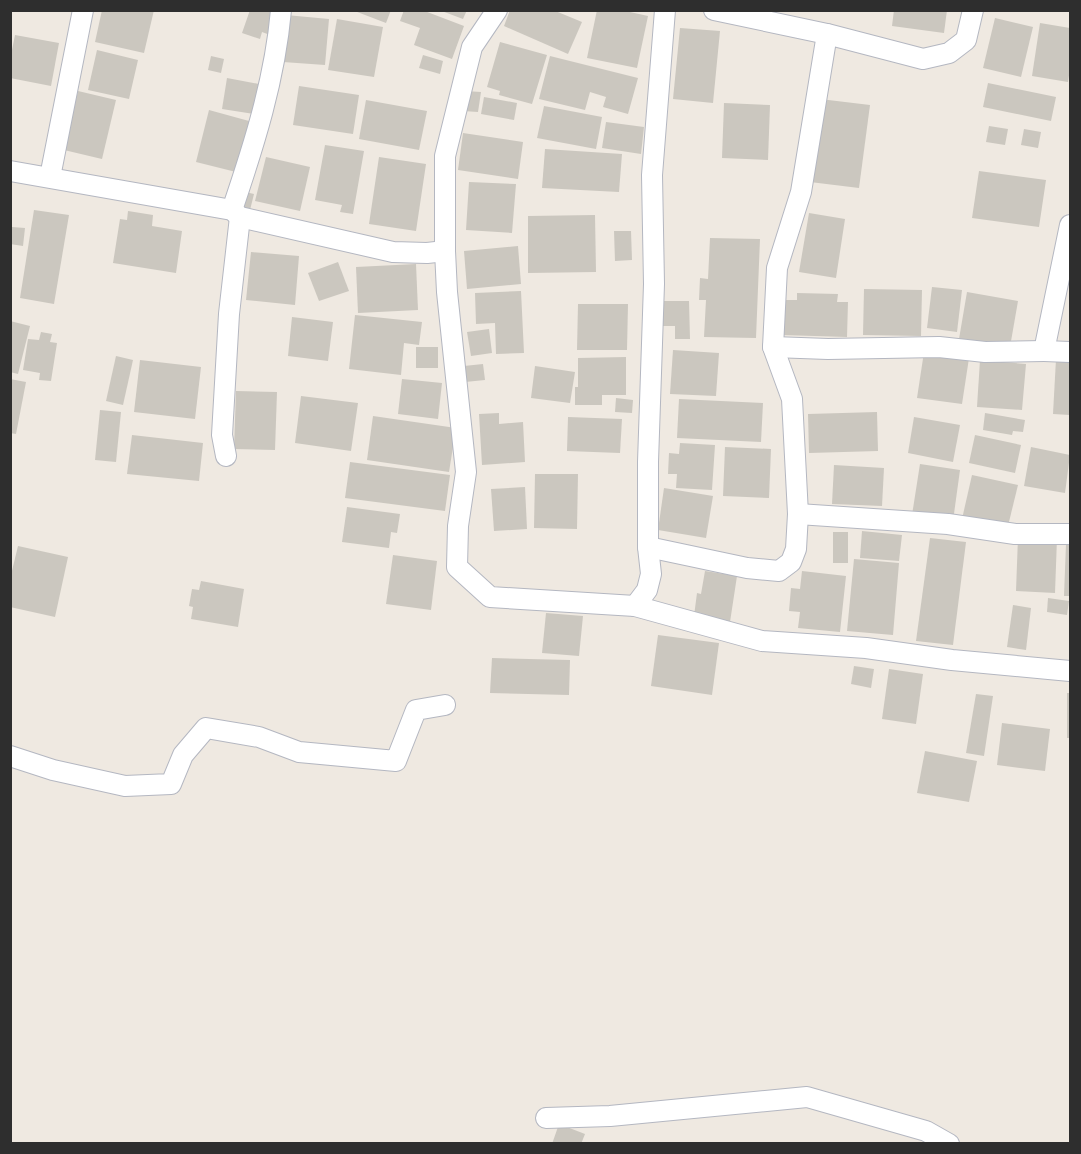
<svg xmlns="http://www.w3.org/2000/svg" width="1081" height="1154" font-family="Signika,sans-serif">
<rect width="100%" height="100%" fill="#efe9e1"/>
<g fill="#cbc7bf">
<path d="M102,10H154L144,53L95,42Z"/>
<path d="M250,10H279L270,35L262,32L260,39L242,33Z"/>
<path d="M352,10H391L386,23Z"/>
<path d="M404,10H422L464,26L452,59L414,45L420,28L400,21Z"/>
<path d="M439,10H467L463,19Z"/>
<path d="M510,10H553L582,22L568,54L504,26Z"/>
<path d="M597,10H621L648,16L637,68L587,58Z"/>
<path d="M894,10H947L944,33L892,26Z"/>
<path d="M286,15L329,19L325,65L283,62Z"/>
<path d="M995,18L1033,27L1021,77L983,68Z"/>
<path d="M337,19L383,27L374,77L328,70Z"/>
<path d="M1040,23L1070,28V69L1068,82L1032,76Z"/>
<path d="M680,28L720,31L713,103L673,99Z"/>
<path d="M15,35L59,43L51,86L10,78V60Z"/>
<path d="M500,42L547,55L532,104L499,95L500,91L487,87Z"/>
<path d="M97,50L138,60L129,99L88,90Z"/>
<path d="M423,55L443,61L440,74L419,68Z"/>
<path d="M211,56L224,59L221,73L208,70Z"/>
<path d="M550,56L638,78L628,114L603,107L606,97L590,92L585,110L539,99Z"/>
<path d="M227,78L259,84L254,114L222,109Z"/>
<path d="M988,83L1056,97L1051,121L983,107Z"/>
<path d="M299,86L359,95L353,134L293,125Z"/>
<path d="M78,91L116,100L102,159L64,150Z"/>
<path d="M465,91L481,92L478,112L463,111Z"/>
<path d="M484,97L517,103L514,120L481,114Z"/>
<path d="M820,99L870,105L859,188L810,182Z"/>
<path d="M366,100L427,111L419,150L359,139Z"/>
<path d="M724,103L770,105L768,160L722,158Z"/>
<path d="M544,106L602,117L596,149L537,138Z"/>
<path d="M209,110L249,121L236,172L196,162Z"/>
<path d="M606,122L644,127L641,154L602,148Z"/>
<path d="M989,126L1008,129L1005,145L986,142Z"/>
<path d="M1024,129L1041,132L1038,148L1021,145Z"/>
<path d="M463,133L523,142L518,179L458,170Z"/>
<path d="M325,145L364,151L353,214L340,212L342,205L315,200Z"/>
<path d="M545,149L622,154L619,192L542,188Z"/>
<path d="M266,157L310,167L300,211L255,201Z"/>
<path d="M379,157L426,164L416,231L369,224Z"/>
<path d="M979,171L1046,180L1039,227L972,218Z"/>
<path d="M469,182L516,184L512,233L466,230Z"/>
<path d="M241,191L254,194L250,210L238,207Z"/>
<path d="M34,210L69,215L54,304L20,298Z"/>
<path d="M128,211L153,215L152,226L182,231L176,273L113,263L120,219L127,220Z"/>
<path d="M809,213L845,219L836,278L799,272Z"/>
<path d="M595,215L596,272L528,273V216Z"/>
<path d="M12,227L25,228L23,246L10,244Z"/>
<path d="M614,231H631L632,260L615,261Z"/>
<path d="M710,238L760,239L756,338L704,337L706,300H699L700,278L708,279Z"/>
<path d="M518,246L521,284L467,289L464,251Z"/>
<path d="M251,252L299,256L295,305L246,300Z"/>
<path d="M338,262L349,291L319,301L308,273Z"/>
<path d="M416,264L418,310L358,313L356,267Z"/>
<path d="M932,287L962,290L957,332L927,328Z"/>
<path d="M864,289L922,290L921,336L863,335Z"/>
<path d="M521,291L524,353L496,354L495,323L476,324L475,293Z"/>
<path d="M967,292L1018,301L1010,347L959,339Z"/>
<path d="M797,293L838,294L837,302H848L847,337L782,335L783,300H797Z"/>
<path d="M663,301H689L690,339H675V326H663Z"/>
<path d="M578,304H628L627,350H577Z"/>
<path d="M355,315L422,322L419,345L404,343L401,375L349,369Z"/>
<path d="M292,317L333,322L328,361L288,356Z"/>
<path d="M10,321L30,326L18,374L10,372Z"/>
<path d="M489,329L492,353L471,356L467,332Z"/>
<path d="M41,332L52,334L50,342L57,343L51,381L39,380L40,373L23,370L28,339L39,340Z"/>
<rect x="416" y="347" width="22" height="21"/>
<path d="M673,350L719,353L716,396L670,394Z"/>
<path d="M924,352L969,358L962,404L917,398Z"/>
<path d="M116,356L133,360L123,405L106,401Z"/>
<path d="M626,357V395H602V405H575V387H578V358Z"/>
<path d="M1056,359H1070V415L1053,414Z"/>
<path d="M140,360L201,367L195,419L134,412Z"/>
<path d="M980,360L1026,364L1022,410L977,407Z"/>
<path d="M483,364L485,380L465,382L464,366Z"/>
<path d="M535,366L575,372L570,403L531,398Z"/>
<path d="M10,379L26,382L16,434L10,433Z"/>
<path d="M402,379L442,383L438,419L398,414Z"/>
<path d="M236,391L277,392L275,450L234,449Z"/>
<path d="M301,396L358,403L351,451L295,443Z"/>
<path d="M616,398L633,400L632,413L615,412Z"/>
<path d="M679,399L763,403L761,442L677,438Z"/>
<path d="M100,410L121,412L116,462L95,460Z"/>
<path d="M877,412L878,451L809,453L808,414Z"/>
<path d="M499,413V424L523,422L525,462L482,465L479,414Z"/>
<path d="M985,413L1025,420L1023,432L1013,431L1012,435L983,430Z"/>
<path d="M373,416L456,428L449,472L367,460Z"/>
<path d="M568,417L622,419L620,453L567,451Z"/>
<path d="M914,417L960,425L953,462L908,453Z"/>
<path d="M132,435L203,443L199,481L127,474Z"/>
<path d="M975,435L1021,445L1015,473L969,463Z"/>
<path d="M680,443L715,445L712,490L676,488L677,474H668L669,453L679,454Z"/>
<path d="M725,447L771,449L769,498L723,496Z"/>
<path d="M1031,447L1070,455L1065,493L1024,486Z"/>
<path d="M350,462L450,475L445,511L345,498Z"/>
<path d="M920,464L960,470L953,521L912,515Z"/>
<path d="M834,465L884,468L882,506L832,504Z"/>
<path d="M535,474H578L577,529L534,528Z"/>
<path d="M972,475L1018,485L1007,530L962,519Z"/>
<path d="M525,487L527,529L494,531L491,489Z"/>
<path d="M664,488L713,496L706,538L658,530Z"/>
<path d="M347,507L400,514L397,533L391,532L389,548L342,542Z"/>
<path d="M862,531L902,535L899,561L860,558Z"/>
<rect x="833" y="532" width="15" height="31"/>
<path d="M1018,537L1057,538L1055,593L1016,591Z"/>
<path d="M930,538L966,542L953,645L916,641Z"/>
<path d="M1066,544H1070V596H1064Z"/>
<path d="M18,546L68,557L55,617L10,607V579Z"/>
<path d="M393,555L437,561L431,610L386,604Z"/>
<path d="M854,559L899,563L893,635L847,631Z"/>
<path d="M705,571L737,576L730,622L694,616L697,593L701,594Z"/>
<path d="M802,571L846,576L840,632L798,628L800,612L789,611L791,588L800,589Z"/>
<path d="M201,581L244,589L238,627L191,619L193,607L189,606L192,589L199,590Z"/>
<path d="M1048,598L1069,601L1067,615L1047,612Z"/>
<path d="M1013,605L1031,608L1026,650L1007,647Z"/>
<path d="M546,613L583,616L579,656L542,653Z"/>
<path d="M658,635L719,643L712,695L651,686Z"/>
<path d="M492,658L570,660L569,695L490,693Z"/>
<path d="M854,666L874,669L871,688L851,684Z"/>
<path d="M889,669L923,674L916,724L882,719Z"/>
<rect x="1067" y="693" width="3" height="45"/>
<path d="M976,694L993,696L984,756L966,753Z"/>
<path d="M1002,723L1050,729L1045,771L997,765Z"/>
<path d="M925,751L977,761L969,802L917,793Z"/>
<path d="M559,1124L585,1134L581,1144H552Z"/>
</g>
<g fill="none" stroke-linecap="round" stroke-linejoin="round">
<g stroke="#b4b7c1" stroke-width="22">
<g id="minor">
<path d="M497,10L472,47L445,156V251L447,292L466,472L458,526L457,567L490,597L635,606L762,641L866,648L952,660L1070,671"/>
<path d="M714,10L827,34L923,59L949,53L966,40L973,10"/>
<path d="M10,171L232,210L240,217L393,252L427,253L445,251"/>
<path d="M50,177L83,10"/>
<path d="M232,210C254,145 275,79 281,10"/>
<path d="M1070,225L1044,351L1070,352"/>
<path d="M773,347L828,349L939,347L985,352L1044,351"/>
<path d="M226,456L222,435L229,314L240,217"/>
<path d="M798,514L948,524L1015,534H1070"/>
<path d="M648,547L747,568L779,571L791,562L796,549L798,514L792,399L773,347L777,268L801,192L827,34"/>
<path d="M635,606L647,590L651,574L648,547V462L654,284L652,175L665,10"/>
<path d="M10,756L53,770L125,786L171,784L183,755L206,728L259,737L299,752L396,761L416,710L445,705"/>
<path d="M546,1118L610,1116L807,1097L926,1131L949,1144"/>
</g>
</g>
<use href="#minor" stroke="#fff" stroke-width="20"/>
</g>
<rect width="1081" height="1154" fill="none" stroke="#2e2e2e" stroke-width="24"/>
</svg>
